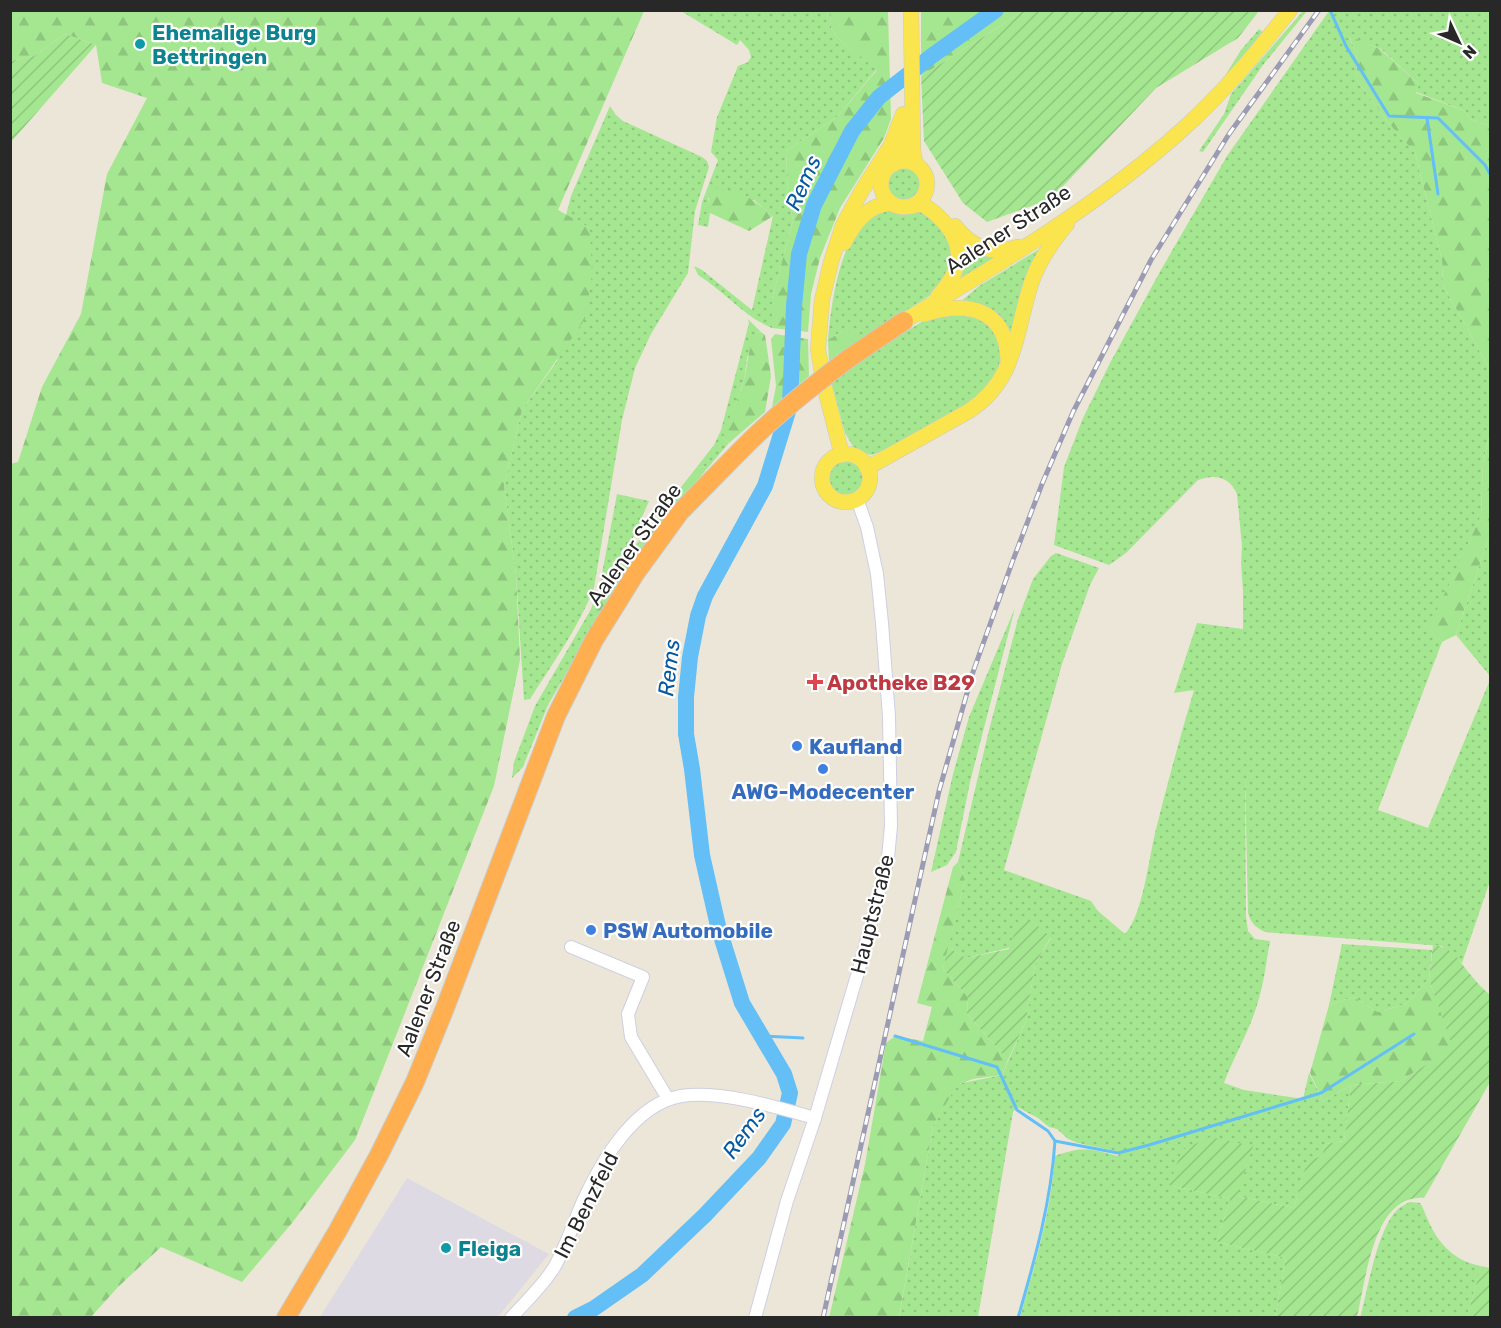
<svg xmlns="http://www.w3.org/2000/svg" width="1501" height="1328" font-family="Rubik,sans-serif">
<defs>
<pattern id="grass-dots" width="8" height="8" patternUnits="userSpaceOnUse" patternTransform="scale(1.5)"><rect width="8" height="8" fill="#a4e790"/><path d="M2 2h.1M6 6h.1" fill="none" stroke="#8dc67c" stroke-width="1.8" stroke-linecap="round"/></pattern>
<pattern id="forest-firs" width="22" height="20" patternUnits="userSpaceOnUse" patternTransform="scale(1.5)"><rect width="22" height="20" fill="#a4e790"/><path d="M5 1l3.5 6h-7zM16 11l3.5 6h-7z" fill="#8dc67c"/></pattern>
<pattern id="garden-furrows" width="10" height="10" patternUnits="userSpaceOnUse" patternTransform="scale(1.5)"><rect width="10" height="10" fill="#a4e790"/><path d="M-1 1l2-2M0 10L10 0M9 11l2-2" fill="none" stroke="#8dc67c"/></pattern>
</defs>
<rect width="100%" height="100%" fill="#ece6d8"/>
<path fill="#dedae3" d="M407,1178L549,1254L498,1317H320Z"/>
<g fill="url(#grass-dots)">
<path d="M681,11H831C831,17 830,24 832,30C837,41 867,60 877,69L837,117L786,151L788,197L793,220L772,299V328C744,317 723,290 698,275L694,266L702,270L752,310L773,216L754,200L708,198L711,206L708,227L698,225L702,202L718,160L711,152L717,117L738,66L748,62L751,57L749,50L740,40L737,45Z"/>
<path d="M1303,11H1307L1263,65L1203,152L1199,151L1224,114L1231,94Z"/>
<path d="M1329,11H1490V126L1470,119L1465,111L1416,92L1419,84L1381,49L1349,37L1356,52L1357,80L1386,120L1415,153L1442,260L1443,285L1490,370V433L1483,463L1481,516L1429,629L1442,642L1378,810L1428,828L1490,680V881L1462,963L1442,946L1265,932C1255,927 1251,923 1248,913L1245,775L1246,917L1248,931L1255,939L1270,941C1266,963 1264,984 1257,1005C1249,1032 1234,1056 1224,1083L1244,1090L1303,1099L1309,1073L1323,1101L1351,1085L1344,1141L1325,1144L1322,1156L1307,1162L1294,1208L1237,1196L1169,1185L1230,1199L1217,1242L1286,1258L1275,1317H1020C1035,1264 1051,1212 1055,1156C1083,1146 1090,1149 1118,1156L1120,1152L1078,1143L1068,1139L1057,1129L1049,1127L1038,1118L1017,1107L1013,1112L978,1317L899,1318L933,1126L957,1084L1002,1075L1026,1021L1035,964L1051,938L966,958L948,947L965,880L958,862L988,734L1018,619L1033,579L1051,556L1056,553L1099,568L1090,585L1062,664L1004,870L1091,901L1098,911L1125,934C1142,917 1149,859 1155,833C1167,785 1180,737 1194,690L1174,693L1197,623L1243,629V591L1241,563L1242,546L1237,494C1229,476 1215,474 1198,480L1126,553L1109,565L1054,545L1064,467L1083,418L1110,363L1162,268L1227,156Z"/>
<path d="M1259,29L1264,33L1215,92L1241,50Z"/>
<path d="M610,106L616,115L623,121L702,157L707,161L709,167L695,211L688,273L651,334L635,368L622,420L594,588C578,628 553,663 530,699L524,700L516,575L504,486L522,410L557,361L590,228L566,215L571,196Z"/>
<circle cx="904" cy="184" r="18"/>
<path d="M884,210L904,213L921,211L933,215L952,242L951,268L935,292L862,339L843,331L828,340C831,305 839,243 867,219C871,215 878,213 884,210Z"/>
<path d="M962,243L996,256L989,265L956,285Z"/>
<path d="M1046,245L1015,336L1005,333L958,304L979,286Z"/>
<path d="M967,311L990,326L996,336L1000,346V361L996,375L975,399L896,446L871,455L855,450L845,433L831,381L857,361L925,320Z"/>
<path d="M748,319L761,332L756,333L747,358L744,381L723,438L729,443L705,471V466L696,468L714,445L721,430L749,323Z"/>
<circle cx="845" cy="478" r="18"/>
<path d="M617,494L649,501L628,549L631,551L638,542L640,546L649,543L630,568L620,567L593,610V617L600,615L548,705L523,767L512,778L514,762L535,706L591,609L600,584Z"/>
<path d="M1490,534V676L1456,635Z"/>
<path d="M1015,608L970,782L956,852L947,865L931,872L953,774L969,717Z"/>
<path d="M1342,944L1432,950L1429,979L1406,1004L1378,1012L1353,997L1329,1005Z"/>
<path d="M1410,1202L1420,1203C1424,1209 1425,1214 1428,1220C1438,1244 1456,1262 1481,1266L1467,1317L1360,1318C1368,1289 1377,1229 1398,1209C1401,1206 1406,1204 1410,1202Z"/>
</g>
<g fill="url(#forest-firs)">
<path d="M11,11H644L558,210L590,228L592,275L585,319L522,410L504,486L516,575L520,660L494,786L355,1140L292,1223L242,1282L161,1247L118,1287L91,1317H11L10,464L18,462L42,387L81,314L107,174L147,98L102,83L96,45L65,34L34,56L11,61Z"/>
<path d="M831,11H888L891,119L884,138L840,208L820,258L811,294L808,332L772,328V299L793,220L788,197L786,151L837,117L877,70C867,60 837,41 832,30C830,24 831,17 831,11Z"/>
<path d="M921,11H1021L1002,25L921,76Z"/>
<path d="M1349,36L1380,49L1419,84L1416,93L1465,111L1470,119L1490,126V370L1443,285L1442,260L1415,153L1386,120L1357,80L1356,52Z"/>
<path d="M715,188C741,190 753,199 773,216L749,231L710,213C711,203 705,195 715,188Z"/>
<path d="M843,331L854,332L862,339L829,362L828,340Z"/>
<path d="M761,332L765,335L771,376L765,412L729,443L723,438C728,419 737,402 743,384C748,366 747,349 756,333Z"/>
<path d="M775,334L808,339L809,376L772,407L776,386L771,339Z"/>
<path d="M1490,433V534L1456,635L1442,642L1428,629L1481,516L1483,463Z"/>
<path d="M706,466L705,471L649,543L640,546L638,542L696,468Z"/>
<path d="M628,564L630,568L600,615L593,617V610L620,567Z"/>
<path d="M958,862L965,880L943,969L968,997L967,1014L1008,1060L1002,1075L973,1079L957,1085L933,1126L899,1317L829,1318L865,1164L886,1043L895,1036L923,1041L932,1007L917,1003L953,867Z"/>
<path d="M1429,979L1454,1048L1400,1081L1351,1085L1323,1101L1310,1073L1329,1005L1353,997L1378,1012L1406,1004Z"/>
</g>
<g fill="url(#garden-furrows)">
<path d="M1021,11V10L1259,11L1238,38L1156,88L1051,199L987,222L963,203L924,141L921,76L1002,25Z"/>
<path d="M65,34L96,45L11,142V61L34,56Z"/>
<path d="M1019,919L1033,922L1051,937L1035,964L1026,1021L1008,1060L967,1014L968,997L943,969L948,947L966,958L1009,949Z"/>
<path d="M1433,945C1453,947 1458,960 1470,974C1476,982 1483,989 1490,995V1082L1424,1198C1373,1194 1366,1280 1357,1317H1275L1286,1258L1217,1242L1230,1199L1169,1185L1182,1150L1210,1137L1253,1146L1237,1196L1294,1208L1307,1161L1322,1156L1325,1144L1344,1141L1351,1085L1400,1081L1453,1048L1429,979Z"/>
<path d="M1481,1266L1490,1268V1317H1467Z"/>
</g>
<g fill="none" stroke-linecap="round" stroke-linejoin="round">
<g stroke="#63bff6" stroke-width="3">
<path d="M1330,10L1346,46L1389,116L1438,118L1485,165L1490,174"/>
<path d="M1427,118L1438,194"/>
<path d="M763,1036L803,1038"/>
<path d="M895,1036L997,1067L1017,1110L1048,1131L1055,1141L1118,1153L1149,1145L1321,1093L1414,1034"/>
<path d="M1018,1318C1035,1259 1051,1202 1055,1141"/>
</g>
<path stroke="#63bff6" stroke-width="16" d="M575,1318L593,1309L642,1275L705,1215L759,1158L783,1124L790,1093L784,1074L742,1003L718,926L702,855L692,769L686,734V697L690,657L698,616L705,596L765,486L790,405L794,306L799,254L814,205L852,131L879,97L933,55L996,10"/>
<g stroke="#cecfe3" stroke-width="14">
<g id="minor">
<path d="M571,947L643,977L628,1014L631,1037L668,1099"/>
<path d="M511,1318C526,1301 544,1285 555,1266C567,1244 574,1221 584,1199C602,1160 635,1104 681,1096C720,1090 776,1107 815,1118"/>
<path d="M755,1318L787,1201L815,1118L861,962L888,858L891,826L889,717L882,623L877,574L867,527L857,499"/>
</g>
</g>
<g stroke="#cbcbcb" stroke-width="16">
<g id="major">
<path d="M911,10L913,149L914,158L917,165"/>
<circle cx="904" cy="184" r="23"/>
<path d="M894,164L901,148L903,130"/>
<path d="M912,206L921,204C930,208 936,214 943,221C967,248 961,271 938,296"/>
<path d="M955,226C972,248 991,255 1018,247"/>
<path d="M844,243C854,223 867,205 891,203"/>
<path d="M924,314C966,301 1006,307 1008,360"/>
<path d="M904,321C1001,263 1099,205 1183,129C1223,93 1257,52 1290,10"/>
<circle cx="846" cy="478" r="24"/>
<path d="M842,455L824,385L818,349L822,300L831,262L843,225L861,192L891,145L903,114"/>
<path d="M867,468L969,411C1017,380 1015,333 1031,284C1038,262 1052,242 1067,224"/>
</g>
</g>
<g stroke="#cbcbcb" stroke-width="20">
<g id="highway">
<path d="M848,359L904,321"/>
<path d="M286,1318L337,1232L379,1155L415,1082L445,1008L556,716L594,640L635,574L680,512L740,451"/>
</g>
</g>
<use href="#minor" stroke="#fff" stroke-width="12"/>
<use href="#major" stroke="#fae54f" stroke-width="15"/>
<use href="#highway" stroke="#ffaf50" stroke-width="18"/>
<g stroke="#9b9cb4" stroke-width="5">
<path id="rail" d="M823,1318L939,791L973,672L1013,560L1042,484L1073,412L1151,260L1229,134L1319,10"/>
</g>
<use href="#rail" stroke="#fff" stroke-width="3" stroke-dasharray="9" stroke-linecap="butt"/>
<g stroke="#cbcbcb" stroke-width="20" stroke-linecap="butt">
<path id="highway-bridge" d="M740,451C773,417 810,388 848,359"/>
</g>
<use href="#highway-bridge" stroke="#ffaf50" stroke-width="18"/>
</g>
<g fill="#0f9aa8" stroke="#fff" stroke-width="2">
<circle cx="140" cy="44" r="6"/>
<circle cx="446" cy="1248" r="6"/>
</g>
<path fill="#e0444e" stroke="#fff" stroke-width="2" d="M812 673h6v6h6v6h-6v6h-6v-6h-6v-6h6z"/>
<g fill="#3f7fe0" stroke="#fff" stroke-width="2">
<circle cx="797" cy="746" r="6"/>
<circle cx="823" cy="769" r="6"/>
<circle cx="591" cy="930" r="6"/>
</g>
<g text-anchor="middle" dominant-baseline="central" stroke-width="4.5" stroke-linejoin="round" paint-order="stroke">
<g font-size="21" font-weight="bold" fill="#0d838f" stroke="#fff" text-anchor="start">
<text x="152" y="32">Ehemalige Burg<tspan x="152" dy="24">Bettringen</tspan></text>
<text x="458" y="1248">Fleiga</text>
</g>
<g font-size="21" fill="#282828" stroke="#fff">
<text transform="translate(1008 229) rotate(-33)">Aalener Straße</text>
<text transform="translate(634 544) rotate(-54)">Aalener Straße</text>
<text transform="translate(872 914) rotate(-76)">Hauptstraße</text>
<text transform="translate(428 988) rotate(-69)">Aalener Straße</text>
<text transform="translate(586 1205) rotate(-63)">Im Benzfeld</text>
</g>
<g font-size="21" font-weight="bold" fill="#be3a42" stroke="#fff" text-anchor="start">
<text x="827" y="682">Apotheke B29</text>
</g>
<g font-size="21" font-weight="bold" fill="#366cbe" stroke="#fff" text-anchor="start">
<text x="809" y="746">Kaufland</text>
<text x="823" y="791" text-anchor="middle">AWG-Modecenter</text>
<text x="603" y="930">PSW Automobile</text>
</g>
<g font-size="22" font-style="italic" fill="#0459a0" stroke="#fff">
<text transform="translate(803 183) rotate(-66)">Rems</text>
<text transform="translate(669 668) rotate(-83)">Rems</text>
<text transform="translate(744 1133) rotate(-54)">Rems</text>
</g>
</g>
<rect width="1501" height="1328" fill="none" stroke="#282828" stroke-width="24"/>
<g transform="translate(1459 42) rotate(134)" stroke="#ffffff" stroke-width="4.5" paint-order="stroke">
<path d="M0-4.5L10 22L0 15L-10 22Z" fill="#282828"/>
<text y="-9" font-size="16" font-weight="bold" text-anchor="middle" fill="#282828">N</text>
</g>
</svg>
